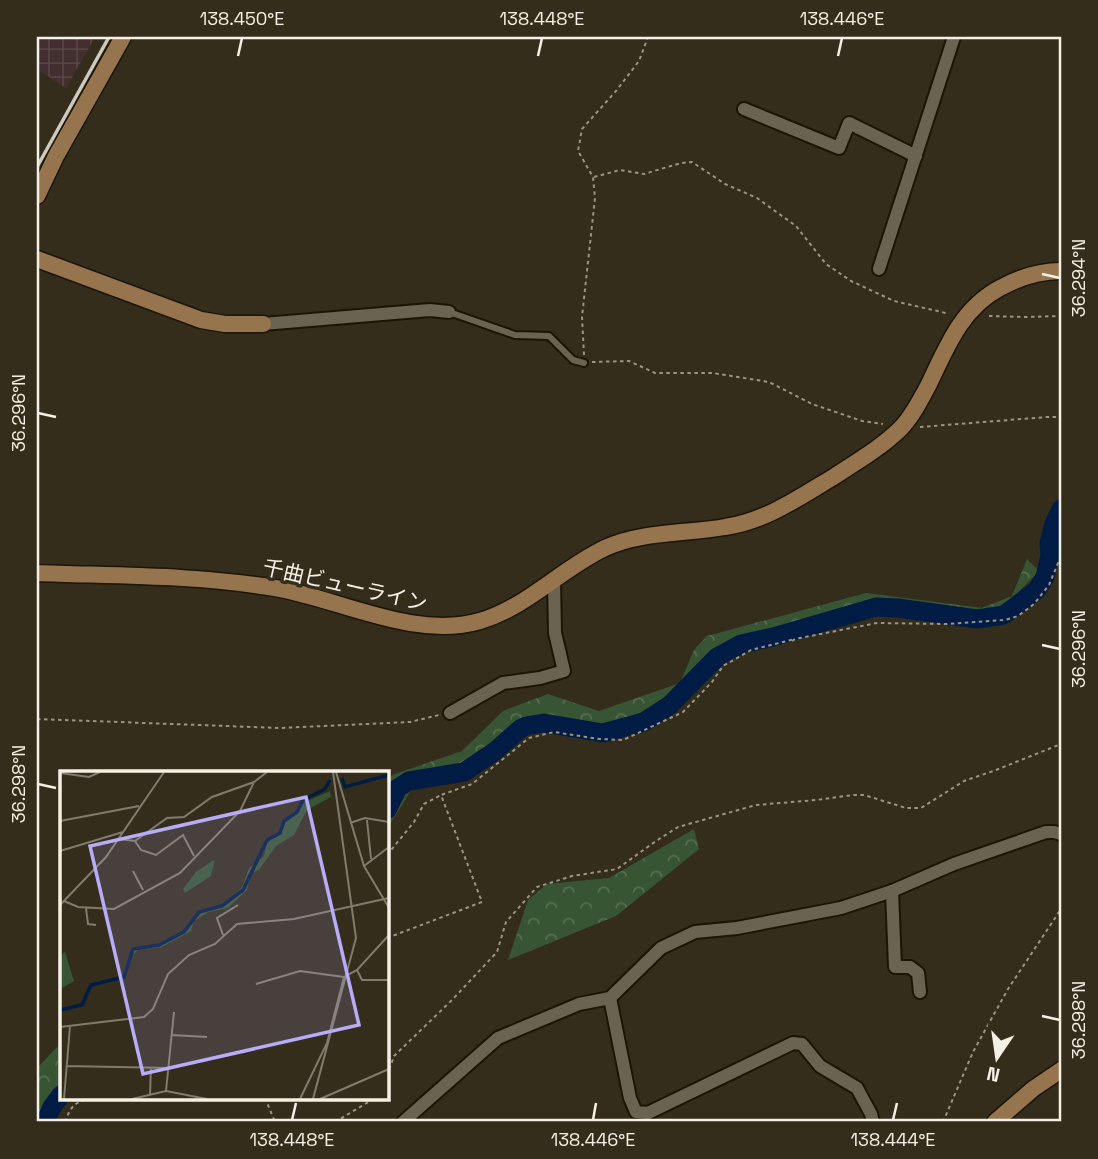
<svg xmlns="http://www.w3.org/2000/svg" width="1098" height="1159" font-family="'Space Grotesk','Noto Sans JP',sans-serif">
<defs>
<pattern id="industrial-grid" width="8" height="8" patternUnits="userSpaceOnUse" patternTransform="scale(1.75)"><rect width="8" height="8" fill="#432f30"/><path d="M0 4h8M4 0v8" fill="none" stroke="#564344"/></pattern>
<pattern id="forest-crowns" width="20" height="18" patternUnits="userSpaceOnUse" patternTransform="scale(1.75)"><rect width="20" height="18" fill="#385533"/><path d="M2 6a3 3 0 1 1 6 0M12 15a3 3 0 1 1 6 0" fill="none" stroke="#556e51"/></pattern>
</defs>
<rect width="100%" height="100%" fill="#342d1c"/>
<path fill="url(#industrial-grid)" d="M37,37H95L66,88L37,69Z"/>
<g fill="url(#forest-crowns)">
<path d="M1027,559L1039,571L1002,609L962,614L868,605L742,636L701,674L640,713L594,729L564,723H521L481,758L465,767L439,771L410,792L387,829V785L392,775L462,751L503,711L548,694L599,711L680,683L694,650L707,636L866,593L982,608L1012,596Z"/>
<path d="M694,829L699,849L616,916L508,960L528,900L547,884L609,878Z"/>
<path d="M61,1043V1098H66L37,1119V1068Z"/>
</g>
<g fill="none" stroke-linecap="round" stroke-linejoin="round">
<g stroke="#001c45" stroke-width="19">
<path d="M387,810L398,788L409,781L464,772L494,752L520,729L526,726L544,723L603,733L644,722L670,705L717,657L741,644L773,637L876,607L898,608L977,619L1004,615L1037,590L1045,577L1050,555L1049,543L1054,524L1061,509"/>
<path d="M45,1122L52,1107L61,1095"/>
</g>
<g stroke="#1c1506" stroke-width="10">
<path id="lane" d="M449,312L515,335L549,336L573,360L584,363"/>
</g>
<g stroke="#1c1506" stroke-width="16">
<g id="street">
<path d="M744,109L839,148L849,123L916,156"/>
<path d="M879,269L954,37"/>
<path d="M263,324L430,310L449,312"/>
<path d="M450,713L503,683L540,678L564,671L555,633L554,580"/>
<path d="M892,891L895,967H910L918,973L920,992"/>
<path d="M610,998L630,1098L636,1112L648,1113L793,1043L802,1044L820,1066L857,1088L871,1114L873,1122"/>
<path d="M403,1122L498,1038L579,1004L610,998L661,948L695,932L737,928L841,908L892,891L954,864L1046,832H1054L1061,834"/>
</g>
</g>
<g stroke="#1c1506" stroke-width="19">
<g id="secondary">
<path d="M37,196L56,156L123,37"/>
<path d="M37,259L201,320L225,324H263"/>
<path d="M37,573C116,576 197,575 275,588C340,599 414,640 480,621C527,607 561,569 605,548C642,531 686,534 725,527C766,521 800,497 835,476C858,461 882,447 901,428C913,415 921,399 929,384C947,346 962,308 1000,288C1020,277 1039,271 1061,271"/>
<path d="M995,1122L1033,1089L1061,1070"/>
</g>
</g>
<g stroke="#9a9487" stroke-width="2" stroke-dasharray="3.5 3.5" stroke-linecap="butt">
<path d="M594,177L620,170L644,174L681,163L692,162L725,184L757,198L796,226L826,264L851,281L894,301L946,313"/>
<path d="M989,316L1025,317L1061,316"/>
<path d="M584,355L582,317L595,198L593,177L578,151L582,129L616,91L639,61L648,37"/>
<path d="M592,362L629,361L655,373H713L769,382L812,404L862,421L883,424"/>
<path d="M920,427L1047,417H1061"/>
<path d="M792,641L795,639L877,623L947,624L1005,620L1018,616L1034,604L1049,585L1061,556"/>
<path d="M37,702V729"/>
<path d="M37,719L280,728L410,722L439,715"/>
<path d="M387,855L414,822L424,804L441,795"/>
<path d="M387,938L482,902L441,795L472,784L529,738L554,732L599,739L623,740L683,712L712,682L723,666L751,650L795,639"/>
<path d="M387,1076L394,1056L452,1000L497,952L506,922L537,887L572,876L617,869L656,841L678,827L756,805L816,800L853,795H864L906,808H921L964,781L996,770L1061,744"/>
<path d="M265,1098L275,1122"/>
<path d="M65,1122C71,1106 74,1102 92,1098"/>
<path d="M335,1122L375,1098"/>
<path d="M943,1122L973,1052L1008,989L1061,909"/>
</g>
<use href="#lane" stroke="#6b6351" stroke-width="6"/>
<use href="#street" stroke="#6b6351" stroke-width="12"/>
<use href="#secondary" stroke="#96754e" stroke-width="16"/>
<path stroke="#cfcabf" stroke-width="3.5" d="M37,167L109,37"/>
</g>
<path fill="none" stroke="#f5f0e6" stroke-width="2.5" d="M238,56L242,38M538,56L542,38M838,56L842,38M1042,274L1060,278M38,413L56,417M1042,645L1060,649M38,784L56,788M1042,1016L1060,1020M292,1120L296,1103M593,1120L596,1103M893,1120L897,1103"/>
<g text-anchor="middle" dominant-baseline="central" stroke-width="7" stroke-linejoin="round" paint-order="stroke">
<g font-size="21" fill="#f5f0e6" stroke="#342d1c">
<text transform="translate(345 585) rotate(13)">千曲ビューライン</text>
</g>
</g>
<g transform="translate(60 771)">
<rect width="329" height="329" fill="#342d1c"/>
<path d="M270,20L271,26L247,39L234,64L216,75L199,99L191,102L187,119L168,137L149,141L134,150L131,160L102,176L78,179L68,188L74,179L101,174L124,162L141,142L163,135L182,116L189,97L204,85L207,72L222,60L226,49L243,32ZM155,88L151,105L125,122L123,118L136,101ZM5,181L14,210L0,218V185Z" fill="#385533"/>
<path fill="none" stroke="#001c45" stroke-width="3.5" d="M282,7L285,16L329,4M0,239L22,234L31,214L64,206L73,178L99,174L124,161L139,141L162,135L183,119L207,69L220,62L224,50L237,41L243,29L265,18L270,9"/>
<path fill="none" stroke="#817b6d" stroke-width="2" d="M276,1L304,95L329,137M0,2L29,6L40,1M307,49L311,88M0,50L79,35M290,52L305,47L329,51M59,68L75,70L107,47L124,46L152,26L194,11L207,1M75,70L81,79L96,84L123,64L134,85M0,80L63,61M304,95L329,76M73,100L83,119M4,130L18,136L54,138L120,102L180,40L194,11M0,134L46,86L104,1M26,137L28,153L36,154M163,164L157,147L178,134M297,199L302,209H329M196,213L240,200L284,206M0,256L84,246L93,238L108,203L129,184L155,173L177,153L234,148L329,127M112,264L147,266M6,295L109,297M106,320L114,241M90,323L91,297M4,328L10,255M72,328L106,320L147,328M240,328L267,272L284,206L297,199L329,164M253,328L296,167L273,1M260,328L329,298"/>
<path fill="#b6acf8" fill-opacity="0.15" stroke="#b6acf8" stroke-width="3.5" d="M246,26L299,254L83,303L30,75Z"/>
<rect width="329" height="329" fill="none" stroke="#f5f0e6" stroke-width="3.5"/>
</g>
<rect width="1098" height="1159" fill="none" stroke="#342d1c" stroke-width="77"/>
<g transform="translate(997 1058) rotate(193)" stroke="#342d1c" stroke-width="5" paint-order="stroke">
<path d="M0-5L12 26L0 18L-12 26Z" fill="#f5f0e6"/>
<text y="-10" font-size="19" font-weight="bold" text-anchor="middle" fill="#f5f0e6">N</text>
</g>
<rect x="38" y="38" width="1022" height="1082" fill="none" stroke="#f5f0e6" stroke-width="2.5"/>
<g font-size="18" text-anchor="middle" fill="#f5f0e6">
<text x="242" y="25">138.450°E</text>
<text x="542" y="25">138.448°E</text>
<text x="842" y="25">138.446°E</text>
<text transform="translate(1079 278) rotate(-90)" y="6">36.294°N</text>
<text transform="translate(19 413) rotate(-90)" y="6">36.296°N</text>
<text transform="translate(1079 649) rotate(-90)" y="6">36.296°N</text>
<text transform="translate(19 784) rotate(-90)" y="6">36.298°N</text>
<text transform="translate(1079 1020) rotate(-90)" y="6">36.298°N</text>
<text x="292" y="1146">138.448°E</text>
<text x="593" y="1146">138.446°E</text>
<text x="893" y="1146">138.444°E</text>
</g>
</svg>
